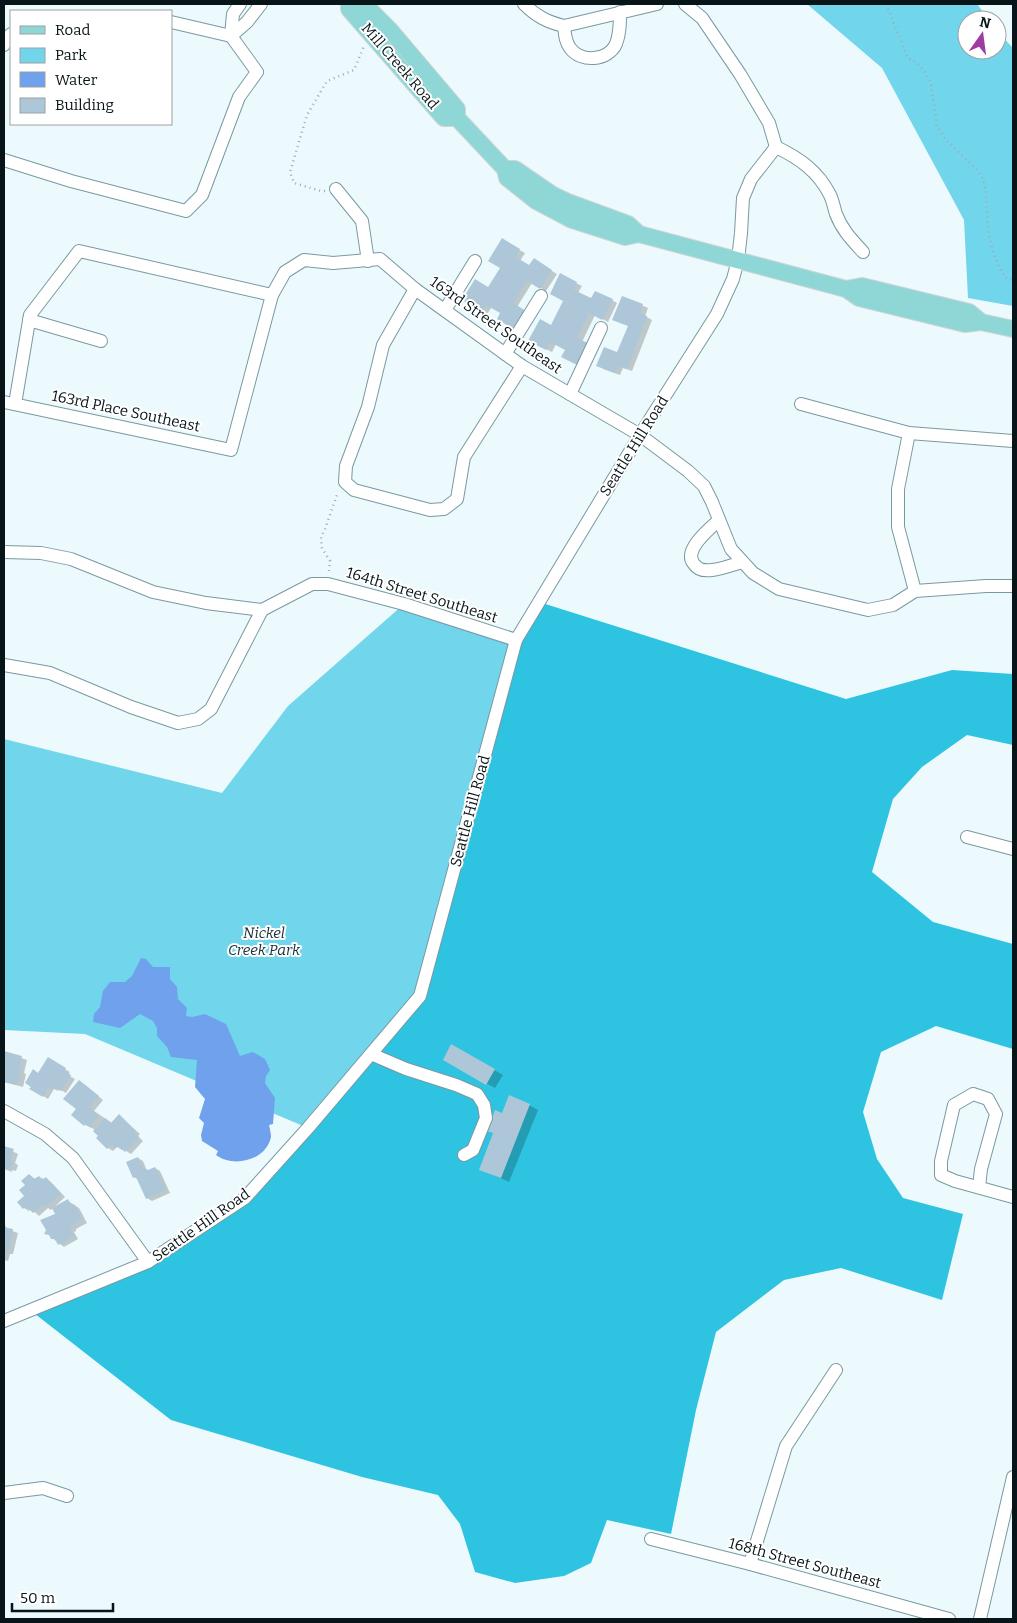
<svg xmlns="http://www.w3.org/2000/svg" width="1017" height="1623" font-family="Bitter,serif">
<rect width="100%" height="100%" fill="#ecfafd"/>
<g fill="#71d5ec">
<path d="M807,4H977L989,20H967V50H997V31L1013,48V306L968,298L964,220L882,68Z"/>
<path d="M404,604L516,640L420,996L308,1128L85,1034L4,1030V739L222,793L288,706Z"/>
</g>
<path fill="#2ec3e1" d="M539,602L846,699L952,670L1013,674V745L967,735L922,767L893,799L872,872L933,922L1013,944V1049L936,1026L881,1052L863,1112L877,1159L903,1198L963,1214L942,1300L841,1268L784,1280L716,1332L696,1410L671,1534L607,1520L591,1563L564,1576L515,1583L475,1572L460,1524L438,1495L362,1477L171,1420L30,1310L148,1262L245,1198L420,996L516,640Z"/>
<path fill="#70a1ed" d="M141,958L146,959L153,967H170V979L177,987L178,999L187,1008L186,1016L192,1017L205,1014L226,1024L240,1056L253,1052L265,1059L270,1070L266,1076L265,1083L275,1098L273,1124L269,1125C270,1129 271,1134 271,1137C266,1161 233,1168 216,1155L218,1151L202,1141L201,1135L204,1123L199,1118L205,1099L195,1087L197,1060L171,1057L167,1047L157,1036V1028L153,1021L140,1014L120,1028L93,1022L94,1014L100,1007L103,991L110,982H125L132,976Z"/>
<g fill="#0003">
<path d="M502,240L525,253L520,261L530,267L534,260L557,274L546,291L532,283L517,307L502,313L492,307L487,314L464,300L493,292L502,268Z"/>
<path d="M560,275L582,286L578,293L592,300H612L617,303L608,322L595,315L582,342L556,344L552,352L535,344L552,326L565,300Z"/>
<path d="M622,297L648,308L645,316L652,320L632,371L623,368L620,375L603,369L618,353L629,326Z"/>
<path d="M452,1046L503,1075L495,1088L444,1060Z"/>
<path d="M4,1052L27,1060L24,1073L26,1074L23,1087L4,1082Z"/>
<path d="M48,1059L70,1072L68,1075L75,1079L66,1093L59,1089L58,1091L54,1089L48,1099L31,1088Z"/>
<path d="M84,1084L103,1100L94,1111L112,1123L119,1116L140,1134L138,1136L143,1141L131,1154L123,1149L122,1150L117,1147L113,1151L108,1148L96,1130L85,1125L78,1109Z"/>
<path d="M529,1105L538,1110L509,1182L481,1169L503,1115Z"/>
<path d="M4,1147L18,1154L15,1163L18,1165L16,1171L12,1170V1172L4,1169Z"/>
<path d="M138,1158L143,1161L147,1171L155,1168L160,1171L170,1193L152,1201L147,1198L139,1180L134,1177Z"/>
<path d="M30,1175L36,1180L39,1177L51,1182L65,1197L51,1210L48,1208L39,1216L31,1209L29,1211L24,1208L26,1185Z"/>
<path d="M68,1201L79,1208L87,1223L76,1229V1231L74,1232L78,1239L64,1247L52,1238L57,1214Z"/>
<path d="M4,1223L7,1229L18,1233L13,1254H10L8,1261L4,1260Z"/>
</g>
<g fill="#adc7d8">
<path d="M502,238L520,249L516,257L529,265L534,258L552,270L540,289L527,281L513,303L526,311L515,330L497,319L500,313L486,305L481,312L462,300L475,279L488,287L500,268L488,261Z"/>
<path d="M560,273L577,282L574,290L591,298L595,291L613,299L602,320L589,313L577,338L590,344L579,366L561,357L565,350L550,342L546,350L528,341L540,319L551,325L563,301L550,294Z"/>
<path d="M622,296L643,304L640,313L647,316L627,369L618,366L615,373L596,366L604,347L617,352L628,326L612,320Z"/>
<path d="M451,1044L495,1069L486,1085L443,1060Z"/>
<path d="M4,1051L22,1056L19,1069L21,1070L17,1085L4,1082Z"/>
<path d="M48,1057L66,1068L64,1071L71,1075L61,1091L53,1087L52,1089L48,1087L43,1097L29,1089L31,1087L25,1083L33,1069L38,1073Z"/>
<path d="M79,1080L99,1096L89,1107L99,1115L90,1127L85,1124L84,1126L71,1115L76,1109L63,1099Z"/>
<path d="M509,1095L530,1104L501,1178L479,1170L493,1133L487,1131L495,1110L502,1113Z"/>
<path d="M119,1114L136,1131L134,1133L139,1137L125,1152L118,1146L116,1148L112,1144L107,1149L96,1138L98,1136L93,1131L105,1118L111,1123Z"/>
<path d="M4,1146L14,1149L10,1159L14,1161L10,1169H4Z"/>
<path d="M138,1157L143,1168L148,1170L155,1167L166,1190L146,1199L136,1177L133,1178L126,1162Z"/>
<path d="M29,1174L34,1179L39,1176L42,1180L46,1177L61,1194L44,1207L43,1205L33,1213L26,1206L23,1209L17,1202L24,1196L19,1190L25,1185L21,1181Z"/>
<path d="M68,1199L71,1205L74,1204L82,1219L71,1226L72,1228L70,1229L74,1236L58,1245L55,1239H51L49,1235L44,1234L46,1230L40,1220L55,1214L52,1208Z"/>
<path d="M4,1227L13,1229L8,1252L4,1251Z"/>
</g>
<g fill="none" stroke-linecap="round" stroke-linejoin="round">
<g stroke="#7999a1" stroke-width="14">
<g id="minor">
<path d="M524,4C536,16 547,22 564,26L657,4"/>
<path d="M685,4L702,18L740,74L769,123L776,147"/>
<path d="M171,22L231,36"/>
<path d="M564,26C565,34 565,41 570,48C581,63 608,61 616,44C620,34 620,23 620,12"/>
<path d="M231,36L247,22L261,4"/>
<path d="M4,45L7,38L11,34"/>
<path d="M776,147C799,158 818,171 830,195C833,201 834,208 836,214C842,230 852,240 863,252"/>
<path d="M4,160L71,181L186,211L202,195L239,97L257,72L231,36L233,14L240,4"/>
<path d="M336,189L362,221L368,261"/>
<path d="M415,289L383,345L368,407L346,466L345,482L354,490L430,510L444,509L457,499L464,457L522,366"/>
<path d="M445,310L475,261"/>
<path d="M29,320L101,341"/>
<path d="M505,354L541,296"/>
<path d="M570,394L601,328"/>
<path d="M4,402L231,450L272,295"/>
<path d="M15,404L30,315L79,251L272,295L285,272L304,260L333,263L380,259L415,289L522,366L640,435L688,471L704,486L712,502L731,549L753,573L779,589L868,610L893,605L915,591L986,586H1013"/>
<path d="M801,404L909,433L1013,441"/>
<path d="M909,433L898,489V527L915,591"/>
<path d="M719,520C710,528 682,551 694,564C698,570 705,571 712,570C722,569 732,565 742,562"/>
<path d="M4,552L41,553L71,559L153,592L206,603L262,610L312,584H328L404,604L516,640"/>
<path d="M4,665L50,673L131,707L178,723L198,719L211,709L262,610"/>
<path d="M967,837L1013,849"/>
<path d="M371,1054L406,1069L456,1085L477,1094L484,1105L486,1118L473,1150L464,1155"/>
<path d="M4,1111L45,1134L73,1158L148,1262"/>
<path d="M979,1187L981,1169L996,1114L988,1099L973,1094L954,1105L941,1161V1175L955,1181L1013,1197"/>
<path d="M4,1321L148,1262L245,1198L308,1128L420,996L516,640L640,435L717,314L733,279L738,260L741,233L743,198L751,179L776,147"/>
<path d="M4,1493L43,1488L67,1496"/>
<path d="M651,1539L750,1564L949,1619"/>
<path d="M750,1564L786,1446L836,1370"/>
<path d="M980,1619L1013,1477"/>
</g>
</g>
<g stroke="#d3d5d5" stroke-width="18">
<g id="major">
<path d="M349,4V9L444,118H457"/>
<path d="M364,4L390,30L457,109V118L505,169L507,178L536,201L572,220L625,237L639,234L846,289L859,298L965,324L981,322L1013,329"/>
<path d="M505,169H515L553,195L568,202L628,224L639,234"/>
<path d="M846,289L862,286L969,312L981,322"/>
</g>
</g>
<g stroke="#9eacaf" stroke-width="2.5" stroke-dasharray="1 4" stroke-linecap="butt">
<path d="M886,4L908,58L917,63L925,72L931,84L937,126L945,139L976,169L983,179L986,192L988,230L994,255L1001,271L1007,279L1013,280"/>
<path d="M325,191H321L294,183L290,172L307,115L327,81L354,70L364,46"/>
<path d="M329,571L330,561L322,548L321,537L325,529L338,492"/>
</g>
<use href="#minor" stroke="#fff" stroke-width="12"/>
<use href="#major" stroke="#8fd7d6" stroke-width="16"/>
</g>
<g text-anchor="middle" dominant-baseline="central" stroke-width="4" stroke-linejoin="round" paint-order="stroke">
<g font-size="15" fill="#081518" stroke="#fff">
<text transform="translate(400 66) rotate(49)">Mill Creek Road</text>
<text transform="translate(496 325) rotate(35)">163rd Street Southeast</text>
<text transform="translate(126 411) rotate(12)">163rd Place Southeast</text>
<text transform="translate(634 446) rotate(-58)">Seattle Hill Road</text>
<text transform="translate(422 595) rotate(17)">164th Street Southeast</text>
<text transform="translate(470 811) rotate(-75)">Seattle Hill Road</text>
<text transform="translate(201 1225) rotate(-35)">Seattle Hill Road</text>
<text transform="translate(805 1563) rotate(15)">168th Street Southeast</text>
</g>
<g font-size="15" font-style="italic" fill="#172e33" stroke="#fff">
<text x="264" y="933">Nickel<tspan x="264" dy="17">Creek Park</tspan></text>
</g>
</g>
<rect width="1017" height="1623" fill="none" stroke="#081518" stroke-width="10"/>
<rect x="10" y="10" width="162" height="115" fill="#ffffff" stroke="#9ca1a3"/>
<rect x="20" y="26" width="25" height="8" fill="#8fd7d6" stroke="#9ca1a3"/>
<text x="55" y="35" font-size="15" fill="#081518">Road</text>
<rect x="20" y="48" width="25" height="15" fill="#71d5ec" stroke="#9ca1a3"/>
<text x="55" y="60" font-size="15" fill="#081518">Park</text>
<rect x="20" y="72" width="25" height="15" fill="#70a1ed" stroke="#9ca1a3"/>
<text x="55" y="85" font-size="15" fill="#081518">Water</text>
<rect x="20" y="98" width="25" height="15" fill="#adc7d8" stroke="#9ca1a3"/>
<text x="55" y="110" font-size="15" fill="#081518">Building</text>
<g transform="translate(982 35) rotate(14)"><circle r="24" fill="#ffffff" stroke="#9ca1a3"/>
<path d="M0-4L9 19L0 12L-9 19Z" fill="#9e3ca3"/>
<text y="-8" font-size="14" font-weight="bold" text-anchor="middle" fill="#081518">N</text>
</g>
<path d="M12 1603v8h101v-8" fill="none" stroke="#081518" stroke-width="2.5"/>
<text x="20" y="1603" font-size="15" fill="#081518" stroke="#ffffff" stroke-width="4" paint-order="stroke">50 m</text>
</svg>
